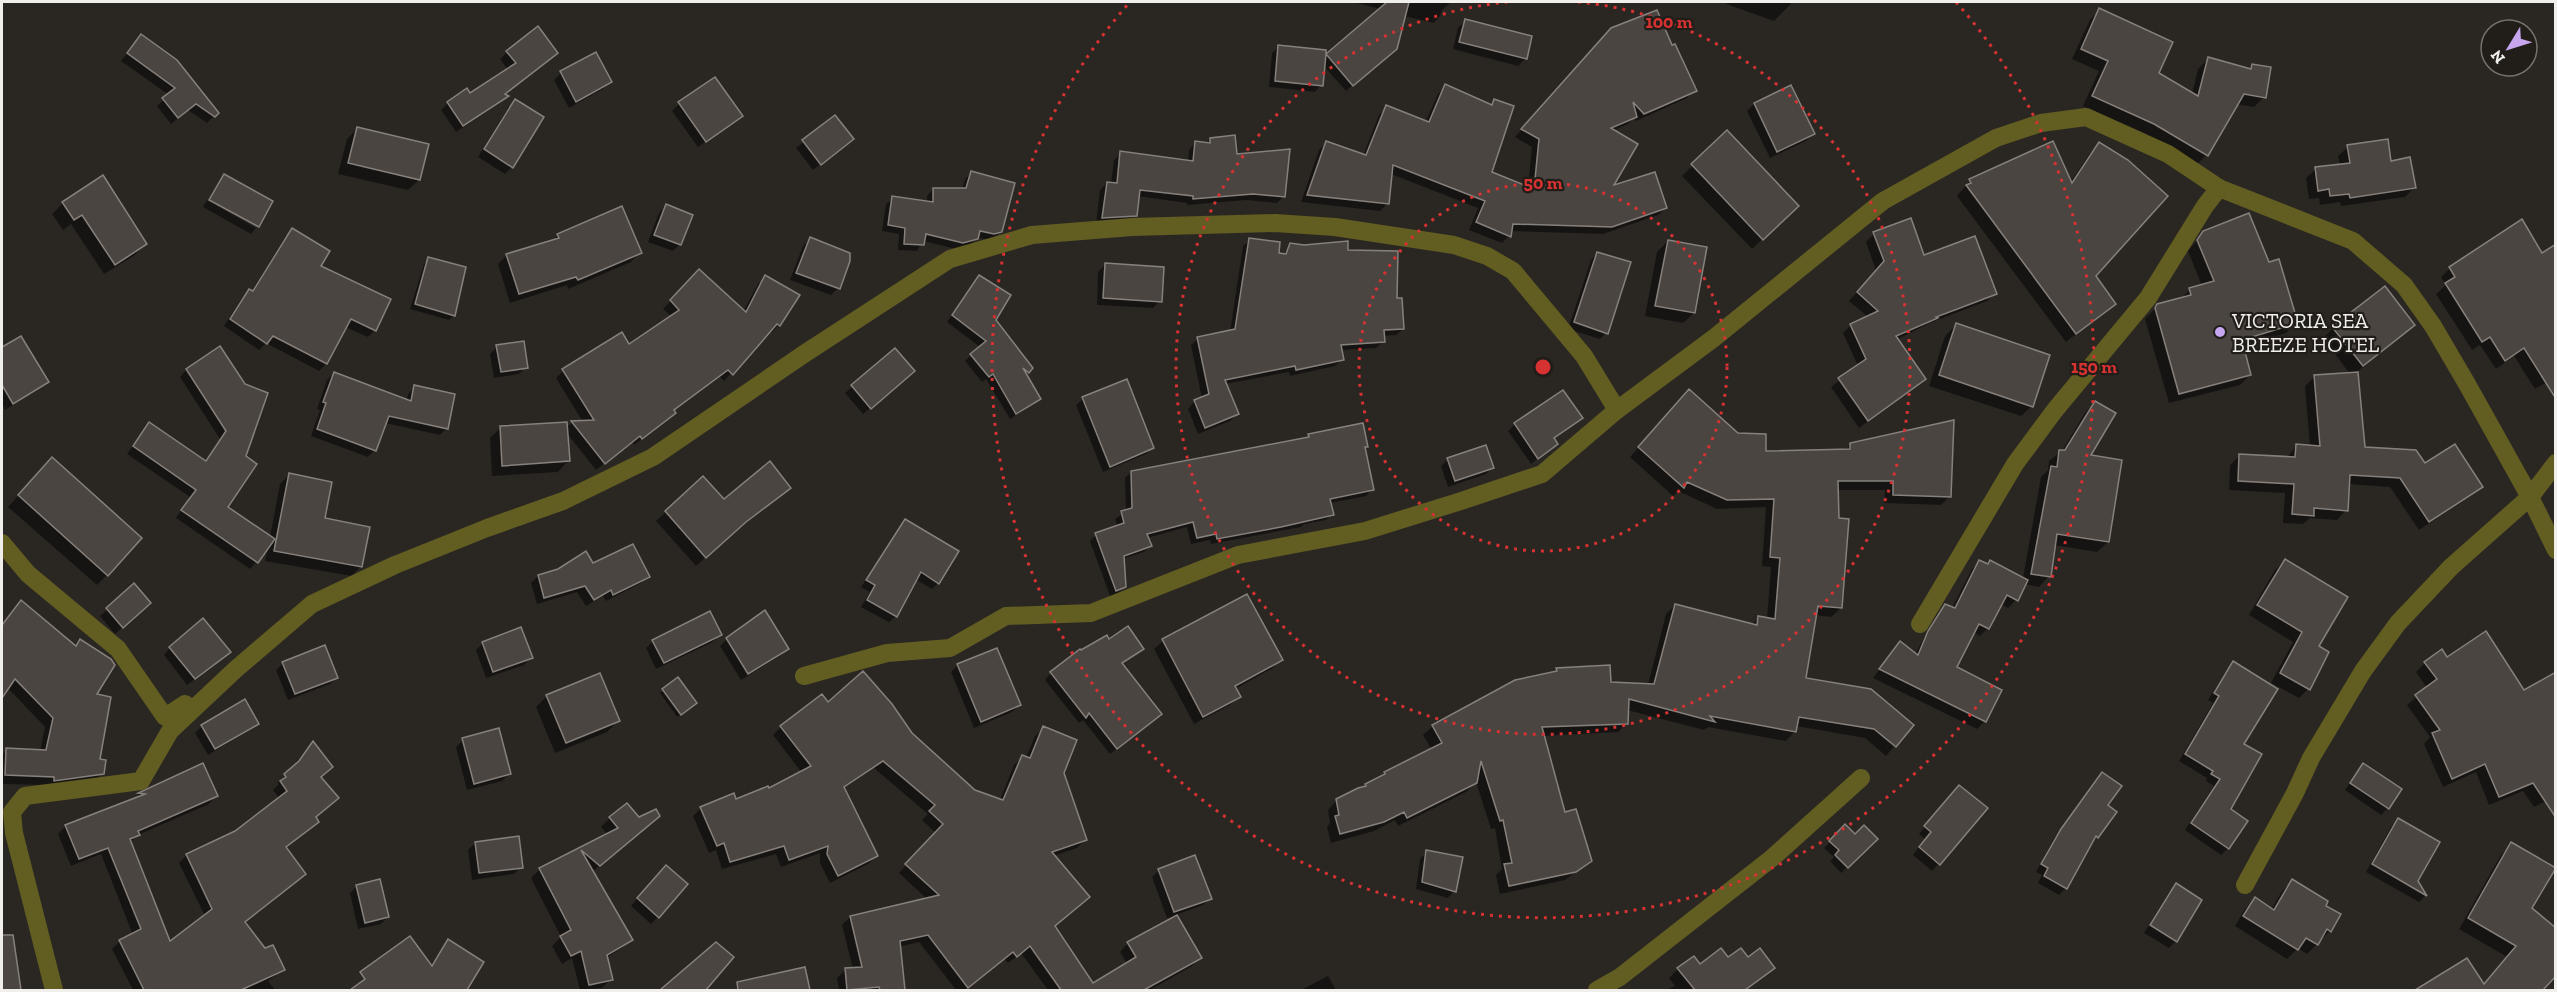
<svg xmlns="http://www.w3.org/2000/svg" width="2557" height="992" font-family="'Zilla Slab',serif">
<rect width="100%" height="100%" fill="#2a2723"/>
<g fill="#0007">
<path d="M1357,2H1451L1442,10L1440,16L1434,23L1404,16L1391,51L1346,91L1323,65L1321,85L1315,92L1269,87L1272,53L1279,47L1324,57L1380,9L1357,3Z"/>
<path d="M1727,2H1789L1791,4L1774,21L1726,4Z"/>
<path d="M2100,10L2157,74L2192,94L2198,69L2208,59L2248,70L2253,66L2264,97L2254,107L2236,104L2207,155L2197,164L2144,133L2083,106L2099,71L2072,59L2090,20Z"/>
<path d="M1465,21L1531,37L1525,59L1518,66L1453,49L1458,28Z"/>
<path d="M141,36L217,113L207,123L188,110L171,124L157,106L169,95L121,61Z"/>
<path d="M1604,38L1671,47L1695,90L1687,98L1636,121L1634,118L1628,124L1612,131L1611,188L1666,208L1658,215L1603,234L1510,231L1509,236L1502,243L1469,230L1478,208L1391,174L1388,203L1380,211L1301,202L1319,150L1326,143L1363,156L1379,115L1386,107L1425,123L1438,94L1446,86L1490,105L1494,101L1490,173L1528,188L1532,147L1515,137Z"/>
<path d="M507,52L556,53L504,94L507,96L500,103L456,132L441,110L448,103L470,95L508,70L500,59Z"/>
<path d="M595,54L610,82L603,89L569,108L554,80L561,73Z"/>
<path d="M1791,87L1813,134L1806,141L1770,158L1747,111L1754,104Z"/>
<path d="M515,101L512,167L505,174L478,157L508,108Z"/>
<path d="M679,104L741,116L698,147L672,111Z"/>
<path d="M834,117L845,146L813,170L796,148Z"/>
<path d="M357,129L419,180L408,190L338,174L347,139Z"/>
<path d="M1727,132L1797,206L1752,249L1682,176Z"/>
<path d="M1210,139L1235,156L1284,196L1277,203L1246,200L1187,205V203L1137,196L1135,215L1128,222L1096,224L1100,190L1107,183L1111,184L1114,160L1121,153L1188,162L1189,150L1195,143L1205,144Z"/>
<path d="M2099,144L2094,276L2114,304L2066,342L1957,196L1970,181L2070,183L2090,153Z"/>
<path d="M2348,147L2390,163L2415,187L2405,197L2341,206L2340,202L2320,205L2319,198L2309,199L2306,178L2316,169L2340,165L2338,156Z"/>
<path d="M971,173L1001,231L994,238L987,240L978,237L970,245L956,249L923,241L917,251L898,250L899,234L882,231L886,204L893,198L927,203V196L933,189L962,190L965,179Z"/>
<path d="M224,176L271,202L258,227L209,198Z"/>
<path d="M102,177L145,244L135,255L104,274L71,224L63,230L52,214L63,203Z"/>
<path d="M207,200L256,228L251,234L203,207Z"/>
<path d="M666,206L680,244L673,251L648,242L659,213Z"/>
<path d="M292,230L319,267L375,330L368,337L345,327L326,364L319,371L266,343L259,350L224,326L242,298L249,291L251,292L285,237Z"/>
<path d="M2204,232L2268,264L2296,323L2286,333L2242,346L2250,375L2240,385L2169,403L2145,319L2158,305L2180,299L2190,290L2202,286L2188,251Z"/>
<path d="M1874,234L1995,293L1987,301L1930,323L1896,340L1924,379L1859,428L1831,387L1858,366L1843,333L1851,325L1868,317L1849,301L1876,271L1866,242Z"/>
<path d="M558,235L640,252L631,262L568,289L567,285L510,303L498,264L507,255L552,241Z"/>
<path d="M810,239L838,288L831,295L790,280L803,246Z"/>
<path d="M1250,240L1283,255L1291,245L1347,251L1395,300L1403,329L1396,335L1383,336V341L1376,348L1340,350L1342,360L1335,366L1290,376L1289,372L1225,384L1237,414L1230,421L1198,434L1188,409L1194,402L1202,399L1191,345L1198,339L1230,332L1243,246Z"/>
<path d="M1668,241L1694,313L1683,323L1645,316L1657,252Z"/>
<path d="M1597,253L1606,333L1600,339L1568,329L1591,260Z"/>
<path d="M429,258L454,315L449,320L410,309L424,264Z"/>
<path d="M1105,265L1160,301L1153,308L1097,305L1098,272Z"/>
<path d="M2450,268L2556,377L2535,389L2514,356L2496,369L2480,345L2472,350L2436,294L2446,285L2441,277Z"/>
<path d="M699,272L743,312L758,284L766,277L798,295L779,325L771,333L769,331L724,381L720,377L673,411L667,420L634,445L632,442L596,470L566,432L568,461L558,472L492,476L490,438L500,428H566L572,423L583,422L556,378L563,371L629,346L672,317L663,309Z"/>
<path d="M973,284L994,320L1031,368L1025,375L1039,399L1010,419L986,379L982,382L965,361L980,347L947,322Z"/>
<path d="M1956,325L2032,406L2021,416L1929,386L1945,336Z"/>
<path d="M2413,325L2357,372L2364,449L2424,465L2481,487L2471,496L2419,530L2390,487L2348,484L2346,510L2337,520L2310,518L2303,524L2283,523L2285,493L2229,490L2230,465L2240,455L2287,458L2296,446L2310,447L2305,386L2314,377L2350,374L2323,338L2333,328Z"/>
<path d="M21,338L47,381L40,388L5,410L2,403V349Z"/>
<path d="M497,347L526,367L519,374L494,378L490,354Z"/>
<path d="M895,350L906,378L863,414L845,393Z"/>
<path d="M186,370L244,385L226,507L270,537L280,484L289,475L361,566L352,576L265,561L268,547L250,569L176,518L190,497L127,454L149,424L205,462L220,439L180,377Z"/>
<path d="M334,373L407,400L408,394L415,387L447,428L440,435L385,423L375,450L368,457L311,436L320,410L317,409L327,380Z"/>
<path d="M1126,381L1153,448L1146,454L1103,472L1076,405L1083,399Z"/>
<path d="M1680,400L1765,452L1845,450L1851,444L1950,496L1941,505L1884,503L1885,490H1836L1841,608L1831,617L1815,615L1804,680L1912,725L1886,756L1865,738L1796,726L1795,731L1786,741L1708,727L1704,730L1627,710V723L1618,732L1542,736L1564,814L1590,861L1565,880L1500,894L1496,875L1502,869L1495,828L1491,829L1476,782L1466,792L1398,826L1395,820L1374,831L1331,843L1327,827L1330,823L1328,810L1337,800L1432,750L1423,735L1433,726L1557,670L1609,683L1648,685L1666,614L1675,605L1751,625L1759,617L1767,619L1771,567L1762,566L1766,507L1717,509L1678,491L1673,496L1630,457Z"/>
<path d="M2095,402L2089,456L2108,542L2097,552L2054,545L2049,576L2039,587L2024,584L2016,600L2008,608L2001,604L1988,628L1980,636L1973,632L1955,667L1985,721L1977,729L1873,678L1893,651L1915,654L1937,614L1946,605L1952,608L1972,569L1980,561L2023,578L2041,477L2048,470L2049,461L2062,451L2085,413Z"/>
<path d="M1581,418L1553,439L1549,450L1531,464L1508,431L1515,424Z"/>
<path d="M1309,435L1366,446L1364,449L1372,489L1366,496L1330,503L1332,514L1326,520L1304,524L1301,527L1211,544L1210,540L1191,544L1187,527L1147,538L1150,546L1144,552L1122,559L1125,586L1118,593L1110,596L1090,541L1096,535L1118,527L1115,519L1126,511L1125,478L1131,472L1306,439Z"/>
<path d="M1448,459L1493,467L1486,474L1448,487L1441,466Z"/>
<path d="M41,470L107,575L97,585L8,507Z"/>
<path d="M703,478L723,501L779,497L735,531L696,566L656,521Z"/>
<path d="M905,521L938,583L932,589L915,579L896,616L889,622L861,607L870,592L861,587Z"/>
<path d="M2285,561L2316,647L2308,689L2299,698L2271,683L2293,642L2249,615L2275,570Z"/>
<path d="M593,565L648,576L641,583L606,601L603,596L586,606L577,592L537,604L531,583L538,576Z"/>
<path d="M134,585L142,610L115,634L100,616Z"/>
<path d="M13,611L75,647L80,641L95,695L98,761L102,774L94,782L47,785L2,784V755L7,750L40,752L45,727L7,687L2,692V625Z"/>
<path d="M720,635L713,642L656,669L646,648L653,641Z"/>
<path d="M727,639L787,649L780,656L741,680L720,646Z"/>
<path d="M1109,641L1142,649L1121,665L1153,720L1110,754L1083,720L1079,723L1045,680L1051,673Z"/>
<path d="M1163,641L1281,659L1273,668L1235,689L1239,697L1230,705L1194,724L1154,649Z"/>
<path d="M483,643L531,658L524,665L486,678L476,650Z"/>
<path d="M170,648L222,659L187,685L164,655Z"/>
<path d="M2447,659L2524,692L2552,798L2534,807L2523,791L2489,805L2476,772L2443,787L2424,744L2430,737L2407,705L2427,688L2416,672L2425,663Z"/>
<path d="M283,663L337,677L330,684L288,700L276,670Z"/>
<path d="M2233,663L2242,745L2229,810L2228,848L2221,855L2185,830L2214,786L2206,781L2207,778L2179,761L2213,703L2208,700L2227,670Z"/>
<path d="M958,665L1019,705L1012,712L974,728L951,672Z"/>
<path d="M678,679L692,706L677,717L660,693Z"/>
<path d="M547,696L618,721L607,732L555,753L536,707Z"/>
<path d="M828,704L910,734L974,791L1000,800L1014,765L1022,757L1026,758L1035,736L1044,728L1062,772L1085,840L1077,848L1053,856L1054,926L1092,985L1127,964L1120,952L1128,943L1176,917L1167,918L1152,877L1159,870L1210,898L1203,905L1176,915L1200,958L1192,966L1150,990H1048L1021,953L1008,963L1004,959L964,990H956L919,942L899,947L903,990H839L837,978L845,970L853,969L842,925L850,917L927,899L899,873L936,833L922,820L928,814L874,768L843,788L877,855L868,864L830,883L820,863V853L781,867L776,854L722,869L716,850L709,853L693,816L701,808L735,801L768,790L802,773L773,735L781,727Z"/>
<path d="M257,723L250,730L208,755L195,733L202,726Z"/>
<path d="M463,740L509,774L502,781L467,790L456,747Z"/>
<path d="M313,743L320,777L314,818L317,822L285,848L305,874L244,923L284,969L268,981L275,990H133L112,949L120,941L133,935L101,854L71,866L58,834L66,826L133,800L139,794L202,765L216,796L209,804L138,835L130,843L170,943L205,916L179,863L187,855L236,832L279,798L273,790L279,784L277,783L295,767Z"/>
<path d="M2363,765L2388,808L2381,815L2345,790Z"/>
<path d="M2102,774L2105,806L2115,812L2089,845L2066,888L2059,895L2038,883L2042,875L2036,872L2054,838Z"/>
<path d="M1953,794L1986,809L1932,871L1913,855L1925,839L1919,834Z"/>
<path d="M610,818L649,824L592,872L631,940L622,948L606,958L611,979L602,988L580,990L572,958L562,964L552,946L561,937L531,878L540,869L608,835L601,827Z"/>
<path d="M2398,820L2416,881L2426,895L2419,902L2366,872L2391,827Z"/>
<path d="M1845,826L1855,836L1875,839L1841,873L1830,861L1834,857L1824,848Z"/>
<path d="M475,843L521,867L514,874L472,880L468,850Z"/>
<path d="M2512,844L2530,909L2556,974L2542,990H2499L2487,980L2507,957L2459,929L2501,855Z"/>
<path d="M1427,852L1454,891L1448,898L1416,889L1420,859Z"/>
<path d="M659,873L658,917L651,924L631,906Z"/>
<path d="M2292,881L2324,906L2330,931L2307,954L2298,948L2287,959L2235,926L2245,909L2255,899L2271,910L2282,891Z"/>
<path d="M2176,885V941L2169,948L2144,933L2169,892Z"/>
<path d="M357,886L388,917L381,924L358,929L350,893Z"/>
<path d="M449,941L482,963L463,990H378L361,975L367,969L430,966Z"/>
<path d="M13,944L20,990H2V945Z"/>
<path d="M732,958L705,990H663L668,986Z"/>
<path d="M1728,959H1748L1773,968L1746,990H1666L1675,986L1669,978L1678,969Z"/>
<path d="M2467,960L2486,990H2418Z"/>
<path d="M1328,976L1336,990H1301Z"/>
<path d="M747,986L808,989L748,990Z"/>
</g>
<g fill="#4a4541" stroke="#87817d" stroke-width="1.5">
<path d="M1387,2H1409L1397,49L1353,86L1326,54L1323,86L1275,81L1278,45L1326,50V54Z"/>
<path d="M2099,8L2173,42L2159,73L2198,96L2208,57L2251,69L2252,64L2271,67L2266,98L2244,94L2208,156L2154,124L2092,96L2108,61L2081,49Z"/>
<path d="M1657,10L1672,45L1675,44L1697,91L1644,114L1633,102L1637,117L1611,128L1638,144L1614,185L1655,172L1667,208L1612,227L1513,224L1511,237L1476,222L1485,201L1393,165L1389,204L1307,195L1326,141L1366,155L1386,105L1429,122L1445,84L1492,105L1494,99L1514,106L1492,172L1534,189L1539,139L1521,129L1611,28Z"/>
<path d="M1465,19L1532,36L1527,59L1459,42Z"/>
<path d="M538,26L558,53L505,94L509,96L463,126L447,102L467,88L470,93L516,63L506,51Z"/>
<path d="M141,34L177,60L219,113L215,117L196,104L178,118L162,98L175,88L127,53Z"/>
<path d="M596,52L612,82L576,102L560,71Z"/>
<path d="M715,77L743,116L706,142L678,102Z"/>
<path d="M1791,85L1815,134L1777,152L1754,103Z"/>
<path d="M515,99L544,117L513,168L484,149Z"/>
<path d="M835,115L854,139L821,165L802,140Z"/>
<path d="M357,127L429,144L420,180L348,163Z"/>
<path d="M1727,130L1799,206L1763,240L1691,164Z"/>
<path d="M1235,135L1237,154L1290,149L1285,197L1253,194L1193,199V196L1140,190L1137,216L1102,218L1107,182L1117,183L1120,151L1193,161L1195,141L1210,143V138Z"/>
<path d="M2388,139L2391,161L2410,157L2416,188L2350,198L2349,194L2330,196L2329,189L2318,191L2315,167L2350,163L2347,145Z"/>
<path d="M2053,141L2072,183L2099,142L2128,160L2168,196L2096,276L2116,304L2076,334L1966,185L1971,183L1969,179Z"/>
<path d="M971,171L1015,183L1002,232L994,234L980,231L978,239L963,243L926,234L924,245L904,244L905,228L888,225L892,196L933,202V188H966Z"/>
<path d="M224,174L273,201L259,227L209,200Z"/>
<path d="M103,175L147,244L115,265L82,215L74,220L62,202Z"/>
<path d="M666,204L693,215L681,245L654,235Z"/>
<path d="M622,206L642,253L578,280L576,277L519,294L506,254L559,238L557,234Z"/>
<path d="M2249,213L2269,262L2279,259L2298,323L2242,340L2251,375L2179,394L2155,308L2157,304L2191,295L2189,288L2214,281L2197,240L2203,231Z"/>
<path d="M1911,218L1924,255L1975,236L1997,294L1936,317L1938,318L1896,336L1926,379L1868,421L1838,378L1866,359L1850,324L1878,311L1857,292L1884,261L1873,232Z"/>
<path d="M2522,219L2542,253L2556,244V399L2524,348L2505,361L2490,337L2482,342L2445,283L2455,277L2449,267Z"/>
<path d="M292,228L330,251L321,266L391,299L376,331L351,319L327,364L273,336L267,344L230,319L249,289L253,291Z"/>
<path d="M810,237L850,253V261L840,289L796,273Z"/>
<path d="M1249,238L1280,242L1279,253L1286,254L1290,243L1304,245L1348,241V250L1398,251L1397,298H1402L1404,329L1384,330L1385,342L1341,345L1344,360L1296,370L1295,366L1225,380L1239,414L1205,428L1194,400L1209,394L1197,337L1235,329Z"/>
<path d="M1668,240L1707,247L1695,313L1655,306Z"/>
<path d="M1597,252L1631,262L1608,334L1574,322Z"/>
<path d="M428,257L466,267L455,316L415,304Z"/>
<path d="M1105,263L1164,267L1162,302L1103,298Z"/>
<path d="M699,269L746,312L765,275L800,295L780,326L777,324L733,375L728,370L674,410L676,413L642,439L640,436L605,464L571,421L594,420L562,369L622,332L629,344L679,310L670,300Z"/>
<path d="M979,275L1011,295L996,320L1033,368L1029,373L1023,368L1041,399L1016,414L993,374L989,377L970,354L986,341L952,315Z"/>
<path d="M2385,286L2415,325L2363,366L2332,327Z"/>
<path d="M1956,323L2050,355L2033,407L1939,375Z"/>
<path d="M21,336L49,382L13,404L2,385V347Z"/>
<path d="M524,341L528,368L501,372L496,345Z"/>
<path d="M220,346L245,384L268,393L246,456L257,464L228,507L275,539L258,563L181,510L196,490L133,446L149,422L206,461L226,431L186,369Z"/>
<path d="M895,348L915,371L871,409L851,385Z"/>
<path d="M334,372L411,401L414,385L455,394L448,429L389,416L376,451L317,429L326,403L323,402Z"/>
<path d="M2358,372L2365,447L2416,450L2425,463L2455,444L2483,487L2429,522L2400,478L2350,475L2348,511L2314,508V516L2292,514L2294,484L2238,481L2239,454L2295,457L2296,444L2320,446L2314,375Z"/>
<path d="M1127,379L1154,448L1110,467L1082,397Z"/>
<path d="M1689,389L1738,433L1766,434V451L1850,449V443L1954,420L1951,497L1893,495V481H1838L1839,518L1849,519L1842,608L1818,606L1806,678L1871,689L1914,725L1896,747L1874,729L1799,717L1796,732L1710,716L1715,722L1629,699L1628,724L1542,727L1565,812L1576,809L1592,861L1576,872L1509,886L1504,864L1512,863L1503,820L1500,821L1481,761L1477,783L1407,818L1404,812L1384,822L1340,834L1335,816L1339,815L1336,799L1358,788L1366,786L1365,784L1385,774L1384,772L1442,743L1432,725L1515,680L1557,671L1556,668L1610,665L1611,682L1654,684L1675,604L1757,625L1758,616L1775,619L1780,558L1770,557L1774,499L1727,500L1687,482L1684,488L1638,447Z"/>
<path d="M1563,390L1583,418L1554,438L1558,444L1538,459L1514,423Z"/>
<path d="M2095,401L2116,413L2091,455L2122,460L2109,542L2057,534L2051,577L2031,574L2051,466L2057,467L2059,450H2065Z"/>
<path d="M567,422L570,461L502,466L500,426Z"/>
<path d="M1363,423L1368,447H1365L1374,490L1330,499L1334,515L1281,527L1217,539L1216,534L1197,538L1193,522L1147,534L1152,546L1124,556L1126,587L1116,591L1095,533L1124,523L1121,511L1132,508L1131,471L1309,437L1308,434Z"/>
<path d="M1486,445L1494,468L1455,481L1447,458Z"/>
<path d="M52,457L142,538L108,576L18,495Z"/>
<path d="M770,461L791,488L746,522L706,558L665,511L703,476L724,499Z"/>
<path d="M289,473L332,482L325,518L370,527L362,567L274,551Z"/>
<path d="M905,519L959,551L939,584L921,572L897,617L867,600L875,585L866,580Z"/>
<path d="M633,544L650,577L613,595L611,590L594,600L585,586L544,598L538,575L558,569L586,551L593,563Z"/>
<path d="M2285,559L2348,597L2319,646L2329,652L2310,690L2280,673L2302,632L2257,605Z"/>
<path d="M1979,560L1988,564L1990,560L2028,580L2018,601L2007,595L1989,629L1979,624L1957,667L2002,690L1986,722L1879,669L1900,641L1918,655L1928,631L1945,604L1955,608Z"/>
<path d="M134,583L151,603L123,628L106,608Z"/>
<path d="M1247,594L1283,660L1235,686L1241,697L1203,717L1162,639Z"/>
<path d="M21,600L76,646L80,639L111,659L115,665L97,694L111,697L100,759L106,760L104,774L54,781V777L5,775L6,748L46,750L53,718L15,679L2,698V625Z"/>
<path d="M765,610L789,649L748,674L726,638Z"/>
<path d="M710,611L722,635L664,663L652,640Z"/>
<path d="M203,618L231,652L195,679L169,647Z"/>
<path d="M1128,626L1144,649L1122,663L1162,714L1117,749L1089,713L1086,718L1050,672L1080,649L1081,650L1107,635L1109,639Z"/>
<path d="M521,627L533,658L493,672L482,642Z"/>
<path d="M2486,631L2524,690L2556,672V818L2533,783L2499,797L2485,764L2452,779L2432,733L2440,730L2415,695L2437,679L2424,662L2442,649L2447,657Z"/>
<path d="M325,645L338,678L295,694L282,662Z"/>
<path d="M997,648L1021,705L981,722L957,664Z"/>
<path d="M2233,661L2278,689L2244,744L2262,754L2231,809L2248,821L2229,849L2191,823L2220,779L2211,774L2213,771L2185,754L2219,696L2214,693Z"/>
<path d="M863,671L892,704L912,733L975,790L1003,800L1022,755L1030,758L1043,726L1077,740L1064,773L1087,840L1052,852L1090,897L1055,926L1093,983L1136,957L1127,942L1177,915L1202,958L1144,990H1061L1030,946L1017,957L1013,952L968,988L928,935L900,941L905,990H880L879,987L847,990L845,968L862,967L850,916L939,895L905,864L943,824L929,811L935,805L883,761L844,787L878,856L838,876L827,854L828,846L789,860L784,846L730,862L724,843L717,846L700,807L734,793L736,799L768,786L769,788L811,766L780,726L822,694L828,702Z"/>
<path d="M600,673L620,721L566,743L546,695Z"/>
<path d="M678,677L697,703L681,715L662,689Z"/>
<path d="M245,699L259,724L215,749L201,725Z"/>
<path d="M499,728L511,774L474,784L462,738Z"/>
<path d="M313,741L333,767L321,777L339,798L316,817L319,822L286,847L306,874L245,922L265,948L273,945L285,970L241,990H144L119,940L141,929L108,848L79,859L65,825L145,794L138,793L203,763L218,796L138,831L140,835L130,839L170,941L212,909L186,854L235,831L287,791L280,781L286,777L284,774L299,761Z"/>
<path d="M2363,763L2402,789L2389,809L2350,783Z"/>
<path d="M2102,772L2122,786L2108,805L2117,812L2098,838L2096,836L2067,889L2044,876L2048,868L2041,864L2061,829Z"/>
<path d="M1959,785L1988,808L1940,865L1919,847L1931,832L1924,826Z"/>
<path d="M627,803L639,817L656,809L660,816L600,866L581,850L633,940L607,955L613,980L589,985L581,951L571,956L560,936L571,930L539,868L618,828L609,817Z"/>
<path d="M2398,818L2440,842L2418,881L2427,896L2372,864Z"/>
<path d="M1845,824L1855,834L1864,825L1878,839L1848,868L1835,855L1839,850L1829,841Z"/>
<path d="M519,836L523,868L479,873L475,842Z"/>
<path d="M2511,842L2556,868L2532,908L2556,928V976L2543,990H2415L2467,958L2484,984L2516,946L2468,918Z"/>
<path d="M1426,850L1463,857L1456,892L1422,882Z"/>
<path d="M1195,855L1212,899L1174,912L1158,869Z"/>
<path d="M666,865L688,884L659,918L637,898Z"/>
<path d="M380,879L389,917L365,923L356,885Z"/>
<path d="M2292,879L2328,901L2326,906L2341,914L2331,932L2327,929L2318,945L2306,938L2298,950L2243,916L2255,897L2274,910Z"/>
<path d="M2176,883L2202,900L2177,942L2150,925Z"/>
<path d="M2,935H13L21,990H2Z"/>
<path d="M410,936L432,966L448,939L484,962L467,990H350L365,979L360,972Z"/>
<path d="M716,942L734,957L706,990H660Z"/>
<path d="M1721,948L1728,957L1741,948L1748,957L1760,948L1775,968L1745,990H1695L1677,968L1694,956L1700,964Z"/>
<path d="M805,967L810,990H738L737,982Z"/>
</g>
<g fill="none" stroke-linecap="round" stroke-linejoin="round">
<g stroke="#625d21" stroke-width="18">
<path d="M2,543L28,574L118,649L165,717L185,704"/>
<path d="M1920,624L2015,464L2055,410L2148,298L2205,206L2219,188L2353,241L2404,285L2433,326L2467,384L2530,497L2556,550"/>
<path d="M804,676L887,653L950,648L1006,616L1091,613L1238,555L1365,531L1458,502L1542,474L1617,410"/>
<path d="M2245,885L2295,793L2311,758L2363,671L2398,623L2451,567L2530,497L2556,463"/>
<path d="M54,990L14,833L12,812L25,796L141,781L170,731L236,669L312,604L395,565L487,528L563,501L653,457L804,354L950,259L1032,235L1132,227L1275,223L1335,227L1454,245L1487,256L1513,271L1584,356L1617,410L1714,338L1883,201L1996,138L2041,123L2086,117L2168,154L2219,188"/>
<path d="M1597,990L1620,977L1772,858L1861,778"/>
</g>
</g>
<g fill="none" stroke="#d73232" stroke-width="3" stroke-dasharray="3 6">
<circle cx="1543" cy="367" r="184"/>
<path d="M1578 2A367 367 0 1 1 1508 2"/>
<path d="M1956 2A551 551 0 1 1 1130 2"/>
</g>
<circle fill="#c7a6ef" stroke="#211e19" stroke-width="2" cx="2220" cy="332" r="6"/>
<g text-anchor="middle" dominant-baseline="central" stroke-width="4.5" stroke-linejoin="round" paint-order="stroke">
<g font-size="21" fill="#f1efec" stroke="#211e19" text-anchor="start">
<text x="2232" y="320">VICTORIA SEA<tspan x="2232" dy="24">BREEZE HOTEL</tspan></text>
</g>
</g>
<circle cx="1543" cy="367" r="9" fill="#d73232" stroke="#211e19" stroke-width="3"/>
<g font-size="18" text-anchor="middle" font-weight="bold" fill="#d73232" stroke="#211e19" stroke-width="4.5" stroke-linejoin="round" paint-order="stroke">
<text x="1669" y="28">100 m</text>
<text x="1543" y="189">50 m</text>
<text x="2094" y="373">150 m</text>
</g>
<rect width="2557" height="992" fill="none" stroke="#f1efec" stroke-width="6"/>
<g transform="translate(2509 48) rotate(232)"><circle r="28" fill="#211e19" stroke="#74726d" stroke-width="1.5"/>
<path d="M0-4.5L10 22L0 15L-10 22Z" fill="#c7a6ef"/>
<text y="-9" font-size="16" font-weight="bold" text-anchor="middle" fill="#f1efec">N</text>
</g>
</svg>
